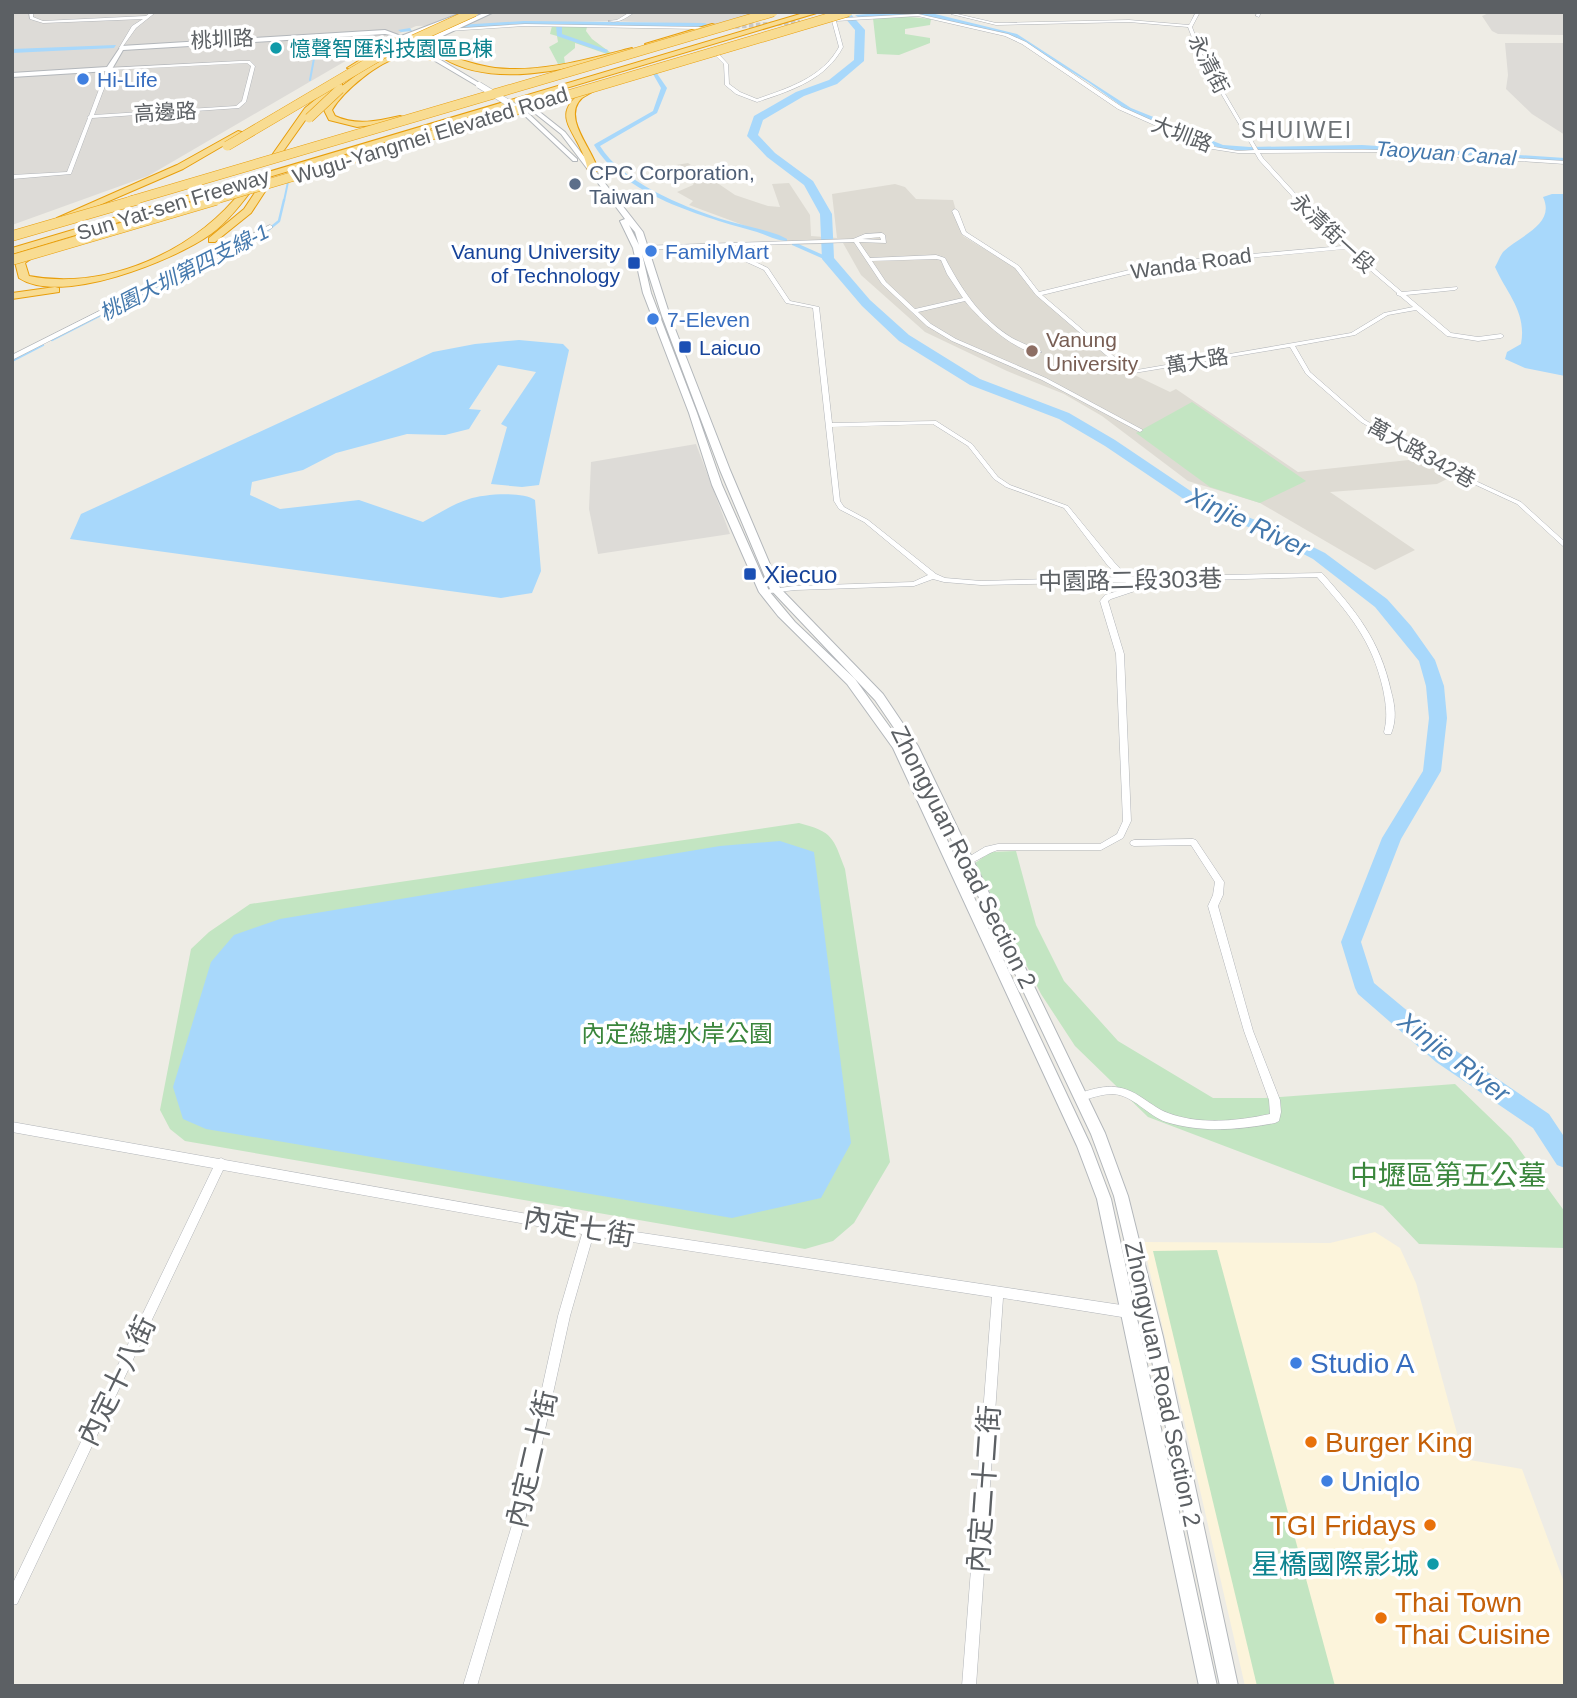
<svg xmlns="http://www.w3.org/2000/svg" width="1577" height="1698" font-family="Helvetica,'Noto Sans TC',sans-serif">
<rect width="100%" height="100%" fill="#eeece5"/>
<path fill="#fcf4db" d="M1375,1232L1400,1248L1416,1283L1464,1459L1522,1469L1565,1585V1686H1245L1143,1242L1330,1243Z"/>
<g fill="#dddbd7">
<path d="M12,12H768L721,25L610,21L416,26L373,45L148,176L12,225Z"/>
<path d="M1491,12H1565V35L1498,34L1492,31L1482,16Z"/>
<path d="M1505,43H1565V135L1532,114L1506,89L1508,75Z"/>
<path d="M696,444L730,534L598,554L589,509L591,462Z"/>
</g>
<path fill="#dedbd3" d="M688,163L735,195L768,206L780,207L772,184L789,183L810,215L811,236L837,238L832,194L895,184L905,187L916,199L953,200L963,236L1014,267L1038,296L1122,369L1170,392L1176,389L1298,472L1418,459L1453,476L1437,484L1330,492L1415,550L1375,570L1260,503L1188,481L1102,416L1064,394L1007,371L925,332L861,275L843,243L797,245L689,205L693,201L677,192L693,185L697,175L676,165Z"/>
<g fill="#c3e5c2">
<path d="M900,16L931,19L930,25L905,29V34L930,38V43L899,55L877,54L873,18Z"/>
<path d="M552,26L587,27L586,31L592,39L611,53L607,54L575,43V48L564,57L565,63L558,64L549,47L558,42L557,36L550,34Z"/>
<path d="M1192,402L1306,481L1260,503L1210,487L1136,433Z"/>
<path d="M799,823C833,832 833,837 845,869L890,1162L854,1223L833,1241L805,1249L185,1141L170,1129L160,1110L191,949L209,932L250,904Z"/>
<path d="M1016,851L1036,925L1064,981L1118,1041L1213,1098H1265L1455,1084L1511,1138L1565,1212V1248L1419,1244L1383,1206L1148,1117L1075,1046L1041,994L975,863L991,852Z"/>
<path d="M1217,1250L1335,1686H1257L1153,1251Z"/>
</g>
<g fill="#a8d8fb">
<path d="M1552,194H1565V376L1525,368L1505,359L1507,352L1521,344C1527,312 1507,294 1495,267C1498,262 1500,256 1503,252C1520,235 1556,225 1543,197Z"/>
<path d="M519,340L563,344L569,350L539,485L522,487L491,484L507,427L501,424L536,372L498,365L469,409L481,410L469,429L445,435L407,434L336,453L303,470L252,482L250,495L280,509L359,500L423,522C438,514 453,504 469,499C483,494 523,491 535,500L541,571L532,593L501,598L70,539L81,514L433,352L475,344Z"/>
<path d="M780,841L814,852L851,1143L821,1198L732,1218L206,1129L183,1119L173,1087L211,962L234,935L280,919L720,846Z"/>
</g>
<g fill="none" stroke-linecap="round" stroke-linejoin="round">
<g stroke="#a8d8fb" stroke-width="2">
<path d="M310,80L318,37"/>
<path d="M284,201L288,182"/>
</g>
<g stroke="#a8d8fb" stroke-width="2.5">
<path d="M268,230L279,221L284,200"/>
<path d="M52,340L252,238"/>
<path d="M12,361L43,345"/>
</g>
<g fill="#a8d8fb" fill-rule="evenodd">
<path d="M891,12L931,13L1017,34L1131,108L1223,145L1250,147L1362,145L1565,158V162L1362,149L1250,151L1222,149L1127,110L1088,82L1013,36L931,17L911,15L858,17L855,15Z"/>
<path d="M524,21L705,23L708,25L705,27L562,25V34L608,50L606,53L557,36L556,25H524L459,29L456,27L459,25Z"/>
<path d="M410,28L412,31L401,32L398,30Z"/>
<path d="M116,45L114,48L12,53V49Z"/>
<path d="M656,72L667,88L657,113L600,146C622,182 682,206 721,219C740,225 760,228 779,235L787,239V241C777,241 767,235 757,232C704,217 623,195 594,145L595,144L653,111L661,88L653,74Z"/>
<path d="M794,242L830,258L831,259L826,260L792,245V243Z"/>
</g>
<path fill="#a8d8fb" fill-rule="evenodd" d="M840,12H849L865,30L864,61L837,84L804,96L763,120L758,135L775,153L813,181L832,214L834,258L870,300L909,335L980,379L1069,413L1115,440L1204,500L1271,526L1325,553L1387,599L1411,626L1435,660L1444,686L1447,718L1441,771L1401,839L1361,942L1374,983L1452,1048L1549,1114L1565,1138V1168L1557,1165L1533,1128L1436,1062L1358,994L1355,988L1341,942L1382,838L1423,771L1429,718L1426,686L1419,661L1375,607L1313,559L1261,532L1194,506L1105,446L1059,419L970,385L899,341L862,306L822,259L820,214L804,185L767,157L747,136L754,116L796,92L829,80L854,60L855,30Z"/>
<path stroke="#cac9c5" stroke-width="4.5" stroke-dasharray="4.5 2.5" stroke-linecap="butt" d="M728,27L800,22"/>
<g stroke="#b2b5b9" stroke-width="1">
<g id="street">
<path d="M29,12H33V17L43,21L146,16L151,12H156L136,28L121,49L119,48L132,26L143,19L43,23L30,19Z"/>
<path d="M630,12H635C626,18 618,24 608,21L617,20Z"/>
<path d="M1196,12H1200L1192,27L1203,56L1258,150H1380L1565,161V164L1380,152L1260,153L1263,158L1325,226L1402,292L1457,287L1458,288L1455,290L1406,295L1451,333L1478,337L1501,334L1504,336L1501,338L1478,341L1447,336L1416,310L1388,315L1355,335L1295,346L1310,372L1365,420L1441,465L1521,502L1565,542V548L1517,504L1437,467L1361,422L1306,374L1290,347L1128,374L1036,295L1015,268L962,234L952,211L955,209L958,211L966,232L1019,266L1039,292L1162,262L1342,246L1321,228L1259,160L1255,153H1238L1206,148L1118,109L1022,44L1005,36L918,16L836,21L843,47C826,80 790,91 757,102L736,94L725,85L724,64L710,50L714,49L728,64L729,84L740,92L757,99C788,88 822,78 839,47L832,21H826L825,19L918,14L1008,34L1026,42L1122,107L1209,146L1238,151L1254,150L1199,56L1188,27L1129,22L996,25L951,14L953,13L996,23L1129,20L1189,25ZM1345,249L1397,293V295L1400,296L1413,307L1384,313L1351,333L1131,371L1042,295L1162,266Z"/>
<path d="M1257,12H1261L1259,17L1256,16Z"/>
<path d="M525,24L700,27L702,28L700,29L525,26L448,31L446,30L448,29Z"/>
<path d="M240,61H250L255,66L246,102L239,108L92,118L71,174L12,179V175L67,172L88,118L87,117L89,116L107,68ZM247,63L251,66L242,101L236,106L94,115L111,70Z"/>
<path d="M270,225L272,226V228L12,360V355Z"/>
<path d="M882,233L885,235L886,243L859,242L870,258L936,255L945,258C962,290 980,318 1012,338C1021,343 1033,347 1042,352C1021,358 978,318 965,301L918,312L931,324L956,339L1046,378L1143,430L1140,432L1138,431L1042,380L952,341L927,326L882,284L854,242L722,246L768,268L790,301L819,307L832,423L936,421L972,444L998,477L1010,485L1068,506L1114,562L1128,577L1322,573C1356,611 1380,640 1391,691C1395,706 1397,719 1391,734H1385L1384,732C1388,717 1386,704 1383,689C1372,640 1349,614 1317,577L1133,582L1139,588L1138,590L1111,599L1108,601L1124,654L1131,821L1123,838L1101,850H998C986,853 976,864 965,863L964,861L965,859L985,847L998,844H1100L1117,834L1123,821L1116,654L1100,601L1105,595L1130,587L1125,582L981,585L944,582L933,579L914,586L795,590L761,594L760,592L764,590L795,586L913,582L928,575L864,522L839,509L834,501L813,308L786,303L764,270L714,247L638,250L635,248L638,246L853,239L865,234ZM880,237L881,240L862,239ZM936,259L941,260L947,274L963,298L915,309L886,282L872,261ZM933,424L968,446L994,479L1006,487L1064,508L1108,566L1120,577L981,581L945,578L936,574L868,520L844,507L840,501L832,427Z"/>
<path d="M1193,839L1196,840L1224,882L1223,895L1218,906L1253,1031L1280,1100L1281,1112L1279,1121L1275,1123C1239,1130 1202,1133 1166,1122C1148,1116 1133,1095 1113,1094C1102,1094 1091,1098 1081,1101L1077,1100L1076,1097L1077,1094C1104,1085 1120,1082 1144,1099C1152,1104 1159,1110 1168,1113C1200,1125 1237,1121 1270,1114L1269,1100L1244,1031L1208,906L1213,895L1215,882L1191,845L1134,846L1131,845L1130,843L1131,841L1134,840Z"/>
<path d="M12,1122L219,1159L221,1158L225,1160L589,1225L1128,1306L1148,1304L1152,1306L1154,1310L1152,1314L1128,1318L1003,1298L976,1686H962L992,1297L593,1236L570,1316L524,1525L477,1686H463L512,1525L558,1316L582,1234L223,1170L17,1604L12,1605V1585L213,1168L12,1132Z"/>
</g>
</g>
<g stroke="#b3b7bb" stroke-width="2">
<g id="secondary">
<path d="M486,12H494L419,47L481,84V86L479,87L391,35L385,34L123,50L112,69L109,71L12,77V73L107,67L121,46L385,30L401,36L456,15L461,16L406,39L414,44Z"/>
<path d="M532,109H536L565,132L643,232L670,316L730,470L780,588L883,694L918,746L1105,1133L1128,1196L1163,1337L1238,1686H1220L1147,1337L1114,1196L1091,1134L909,750L875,700L770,589L720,470L662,316L642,254L651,293L697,413L722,485L769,591L795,622L855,679L902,744L1091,1146L1111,1199L1217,1686H1199L1097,1199L1077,1146L893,748L847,684L778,616L759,592L712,485L689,413L643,293L633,248L620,221L625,219L561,134L532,111ZM629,225L635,232L639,245Z"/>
<path d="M523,112H527L577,159V161H573L523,114Z"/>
</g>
</g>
<g stroke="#e89e0b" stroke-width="2">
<g id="highway">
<path d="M807,12H820L12,254V248Z"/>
<path d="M712,24L719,26L649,46L645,44Z"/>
<path d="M397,37L404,39L354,70L347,68Z"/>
<path d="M410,45L417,47L409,52H417L437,58L433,60C422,58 412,55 401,57C379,61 343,91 332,110L335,116C356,126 378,121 400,116L403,117V121L357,127L329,120L324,110L339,89L311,112L277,160H271L270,158L305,108L336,83H342V86L362,71Z"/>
<path d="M632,48L635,52C579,66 496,91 443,58L447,56C463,60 479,66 495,68C542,73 588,59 632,48Z"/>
<path d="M594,84L601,86C595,91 588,94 582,98C561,117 593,149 598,170L593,173L588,170C580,128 540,116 594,84Z"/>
<path d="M238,131L245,133L183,169L65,220L57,218L177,165Z"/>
<path d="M258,188L266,190L251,213L215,242H209V238L244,209Z"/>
<path d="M243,189L251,191C239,207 226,223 211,234C173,261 61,306 19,278L15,262L36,248L41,251L39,253L25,263L29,276C107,291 195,251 243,189Z"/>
<path d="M55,287L59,288V292L12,299V293Z"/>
</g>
</g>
<use href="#street" fill="#fff" fill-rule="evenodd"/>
<use href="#secondary" fill="#fff" fill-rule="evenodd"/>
<use href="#highway" fill="#f8dc92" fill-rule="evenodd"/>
<g stroke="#b3b7bb" stroke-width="7" stroke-linecap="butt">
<path id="secondary-bridge" d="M479,85L525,113"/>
</g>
<g stroke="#e89e0b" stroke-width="10" stroke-linecap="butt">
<g id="highway-bridge-far1">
<path d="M309,118L340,89"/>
<path d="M227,146L388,51L474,12"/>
<path d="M130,201L773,12"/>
<path d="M210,201L848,12"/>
</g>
</g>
<g stroke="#e89e0b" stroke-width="11" stroke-linecap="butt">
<g id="highway-bridge">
<path d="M12,236L136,200"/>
<path d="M12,260L216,200"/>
</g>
</g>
<use href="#secondary-bridge" stroke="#fff" stroke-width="6"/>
<use href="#highway-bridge-far1" stroke="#f8dc92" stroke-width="9"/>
<use href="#highway-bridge" stroke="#f8dc92" stroke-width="10"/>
</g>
<g fill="#0f9aa8" stroke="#fff" stroke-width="2.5">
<circle cx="276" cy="48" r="7"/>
<circle cx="1433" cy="1564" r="7"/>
</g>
<g fill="#3f7fe0" stroke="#fff" stroke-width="2.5">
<circle cx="83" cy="79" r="7"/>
<circle cx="651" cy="251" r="7"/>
<circle cx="653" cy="319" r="7"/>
<circle cx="1296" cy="1363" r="7"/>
<circle cx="1327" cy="1481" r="7"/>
</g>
<circle fill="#5c6f8a" stroke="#fff" stroke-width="2.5" cx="575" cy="184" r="7"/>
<g fill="#1a4fb4" stroke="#fff" stroke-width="2.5">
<rect x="627" y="256" width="14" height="14" rx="3.5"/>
<rect x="678" y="340" width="14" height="14" rx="3.5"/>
<rect x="743" y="567" width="14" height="14" rx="3.5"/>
</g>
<circle fill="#8d6e63" stroke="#fff" stroke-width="2.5" cx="1032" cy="351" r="7"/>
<g fill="#e8710a" stroke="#fff" stroke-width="2.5">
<circle cx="1311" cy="1442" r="7"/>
<circle cx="1430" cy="1525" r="7"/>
<circle cx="1381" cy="1618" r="7"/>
</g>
<g text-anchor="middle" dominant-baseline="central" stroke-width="7" stroke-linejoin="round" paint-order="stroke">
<g font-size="21" fill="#5c6064" stroke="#fff">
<text transform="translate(222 39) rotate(-3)">桃圳路</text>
<text transform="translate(1209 64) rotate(63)">永清街</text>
<text transform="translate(165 112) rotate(-3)">高邊路</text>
<text transform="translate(1182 134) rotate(21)">大圳路</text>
<text transform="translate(430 135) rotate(-17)">Wugu-Yangmei Elevated Road</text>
<text transform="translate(173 204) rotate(-17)">Sun Yat-sen Freeway</text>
<text transform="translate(1333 233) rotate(43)">永清街一段</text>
<text transform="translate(1191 263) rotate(-8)">Wanda Road</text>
<text transform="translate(1197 361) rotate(-10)">萬大路</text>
<text transform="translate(1422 453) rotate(29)">萬大路342巷</text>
</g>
<g font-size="21" fill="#0d838f" stroke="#fff" text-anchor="start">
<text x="290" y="48">憶聲智匯科技園區B棟</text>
</g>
<g font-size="21" fill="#366cbe" stroke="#fff" text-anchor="start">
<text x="97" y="79">Hi-Life</text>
<text x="665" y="251">FamilyMart</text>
<text x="667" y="319">7-Eleven</text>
</g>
<g font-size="21" font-style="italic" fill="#4579ad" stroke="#fff">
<text transform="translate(1446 153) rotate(4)">Taoyuan Canal</text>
<text transform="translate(184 272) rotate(-27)">桃園大圳第四支線-1</text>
</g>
<g font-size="21" fill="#4e5e75" stroke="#fff" text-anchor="start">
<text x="589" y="172">CPC Corporation,<tspan x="589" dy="24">Taiwan</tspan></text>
</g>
<g font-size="21" fill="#164399" stroke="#fff" text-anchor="end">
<text x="620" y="251">Vanung University<tspan x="620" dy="24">of Technology</tspan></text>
<text x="699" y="347" text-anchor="start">Laicuo</text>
</g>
<g font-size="21" fill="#785e54" stroke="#fff" text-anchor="start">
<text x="1046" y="339">Vanung<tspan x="1046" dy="24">University</tspan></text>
</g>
<g font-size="23" letter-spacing="2" fill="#6d7276" stroke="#fff">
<text x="1297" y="130">SHUIWEI</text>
</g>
<g font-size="24" fill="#164399" stroke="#fff" text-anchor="start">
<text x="764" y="574">Xiecuo</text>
</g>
<g font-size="24" fill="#5c6064" stroke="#fff">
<text transform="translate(1130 580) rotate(-1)">中園路二段303巷</text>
<text transform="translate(964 857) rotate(63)">Zhongyuan Road Section 2</text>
<text transform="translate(1163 1384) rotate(78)">Zhongyuan Road Section 2</text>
</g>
<g font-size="24" fill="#3a863c" stroke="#fff">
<text x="677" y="1033">內定綠塘水岸公園</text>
</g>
<g font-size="26" font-style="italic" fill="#4579ad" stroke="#fff">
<text transform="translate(1248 522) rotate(25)">Xinjie River</text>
<text transform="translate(1454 1057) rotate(37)">Xinjie River</text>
</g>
<g font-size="28" fill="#3a863c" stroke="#fff">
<text x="1448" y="1175">中壢區第五公墓</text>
</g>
<g font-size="28" fill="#5c6064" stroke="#fff">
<text transform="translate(579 1227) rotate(10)">內定七街</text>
<text transform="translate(117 1381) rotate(-64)">內定十八街</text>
<text transform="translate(532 1459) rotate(-77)">內定二十街</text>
<text transform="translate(984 1489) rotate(-86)">內定二十二街</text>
</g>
<g font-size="28" fill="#366cbe" stroke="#fff" text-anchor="start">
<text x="1310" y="1363">Studio A</text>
<text x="1341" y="1481">Uniqlo</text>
</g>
<g font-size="28" fill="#c56008" stroke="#fff" text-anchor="start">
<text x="1325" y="1442">Burger King</text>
<text x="1416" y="1525" text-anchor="end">TGI Fridays</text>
<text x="1395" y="1602">Thai Town<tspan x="1395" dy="32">Thai Cuisine</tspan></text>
</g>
<g font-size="28" fill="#0d838f" stroke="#fff" text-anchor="end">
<text x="1419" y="1564">星橋國際影城</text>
</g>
</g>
<rect width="1577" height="1698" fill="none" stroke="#5c6064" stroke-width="28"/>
</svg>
